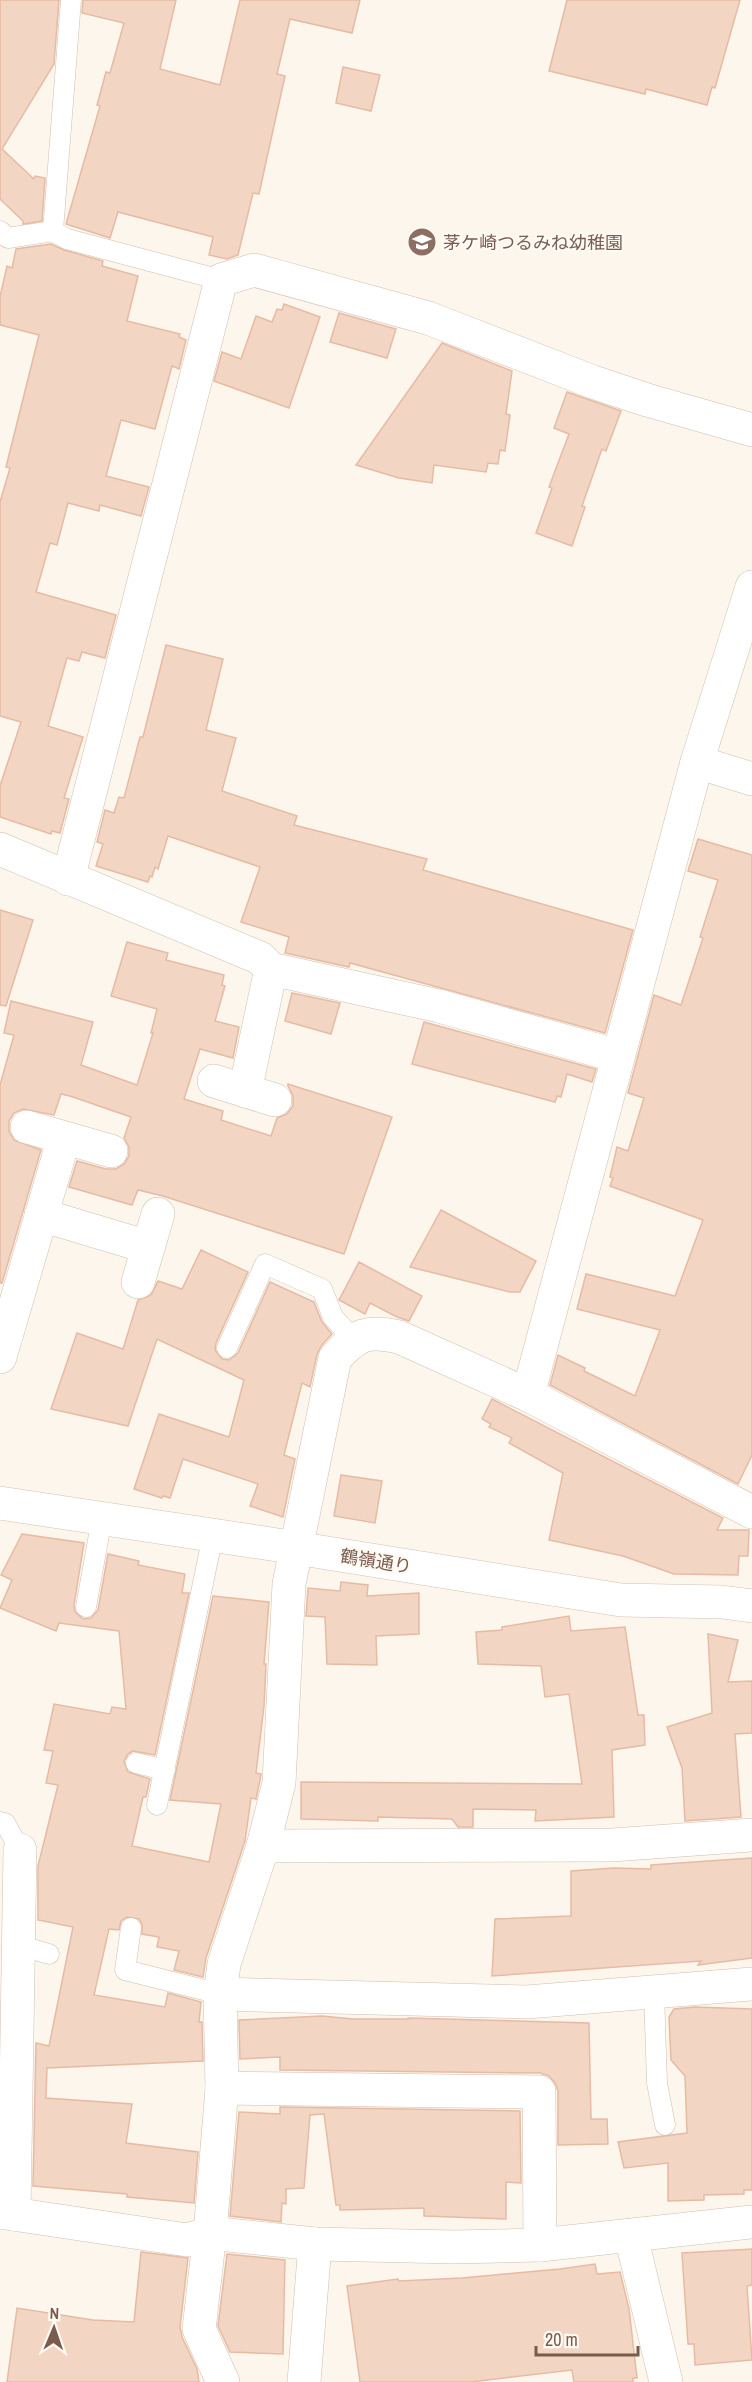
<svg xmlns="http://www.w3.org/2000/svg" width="752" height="2382" font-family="'Archivo Narrow','Noto Sans JP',sans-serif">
<rect width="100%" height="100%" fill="#fdf6ec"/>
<g fill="#f3d5c3" stroke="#e6bba3" stroke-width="1.5">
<path d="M0,0H59L54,64L2,149L34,179L35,176L45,178L42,221L23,224V221L0,199Z"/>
<path d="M83,0H176L160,69L220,85L240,0H360L352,33L290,19L277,74L285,76L259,194L253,193L238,255L227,259L209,255L213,237L118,212L110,238L66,224L100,106L97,105L106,72L110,73L124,23L82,13Z"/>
<path d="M567,0H740L715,88L712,87L707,105L646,89L645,94L549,71Z"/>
<path d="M343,67L380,75L371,111L336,103Z"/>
<path d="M51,244L64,250L103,261L102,266L138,276L127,321L180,334L179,337L186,340L179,369L172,366L155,429L121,420L106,476L149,487L141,516L100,505L99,511L68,503L57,545L50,543L36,592L116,615L105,658L82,652L79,661L67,658L48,726L83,737L64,798L69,799L60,833L52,831L51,834L0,817V786L21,722L0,716V502L10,468L6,467L39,335L0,325V297L7,266L12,268L16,249Z"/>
<path d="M284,304L320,317L289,408L214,381L222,352L241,359L256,316L272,322L277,309L282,310Z"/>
<path d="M339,313L396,329L387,358L330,342Z"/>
<path d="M442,343L512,371L506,414L510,415L505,451L500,450L498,464L488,463L486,472L434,465L432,483L399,478L356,465Z"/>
<path d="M567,392L621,411L606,451L602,449L582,506L585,507L572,546L536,533L552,488L549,487L569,434L554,428Z"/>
<path d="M166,645L223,659L206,730L236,738L222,791L297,816L294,825L427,859L423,870L633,930L605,1033L350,963L349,967L285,953L289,937L241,922L260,867L168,836L158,869L155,867L152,877L150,876L148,882L96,866L103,844L97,842L105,810L114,813L119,797L124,798L140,737H143Z"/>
<path d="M698,839L752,855V1455L738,1484L550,1385L558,1355L585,1368L584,1371L635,1396L660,1330L577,1309L586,1274L675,1296L703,1220L610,1186L613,1178L610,1177L617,1147L628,1151L644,1098L628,1093L654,995L681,1005L703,938L700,937L718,880L688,871Z"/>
<path d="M0,910L33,920L6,1006L0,1005Z"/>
<path d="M127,942L168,953L166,960L224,975L222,985L225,986L215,1021L239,1027L233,1058L200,1049L184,1099L223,1111L221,1120L271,1136L277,1118L287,1114L293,1106V1096L288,1086V1084L392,1117L344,1254L163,1196L138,1190L132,1205L69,1187L77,1161L106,1169H116L124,1164L129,1156V1147L124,1138L131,1117L70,1096L61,1094L54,1115L23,1109L14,1113L9,1121V1131L14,1140L41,1150L2,1283H0V1085L14,1035L4,1033L11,1001L93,1022L81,1065L137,1085L153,1033H151L157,1009L111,996Z"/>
<path d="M292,993L340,1003L331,1034L285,1021Z"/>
<path d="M424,1022L596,1069L592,1082L567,1074L561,1097L557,1096L555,1102L412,1064Z"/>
<path d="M441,1210L536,1261L520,1292H510L410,1267Z"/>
<path d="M201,1250L248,1272L216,1343L215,1350L222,1359L229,1360L238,1353L270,1282L314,1302L322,1322L332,1334L322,1345L317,1354L310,1387L302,1383L284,1455L295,1459L283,1517L250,1506L258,1484L183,1459L170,1498L163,1496L162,1498L134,1489L159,1414L229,1437L244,1380L157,1339L128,1426L51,1409L77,1333L123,1349L138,1300L151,1295L158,1281L182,1289Z"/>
<path d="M359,1262L422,1296L409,1321L397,1317L370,1303L365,1314L339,1300Z"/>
<path d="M492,1399L723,1518L717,1530H749L748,1556H739L738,1575L674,1574L623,1556L549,1540L563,1473L509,1443L512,1438L489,1427L491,1424L482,1419Z"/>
<path d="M341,1475L382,1481L375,1523L334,1516Z"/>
<path d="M22,1534L84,1543L74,1605L75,1612L83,1619L91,1618L98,1610L108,1554L139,1561L138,1565L185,1574L182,1593H189L155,1755L133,1751L128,1754L124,1761L128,1772L150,1779L146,1797H143L132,1846L209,1862L221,1804L170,1800L213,1596L269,1602L264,1664H266L264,1706L256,1773L261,1774L260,1780L256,1799L251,1798L245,1841L206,1958L203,1977L174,1970L179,1951L157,1947L159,1937L142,1934V1924L139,1919L127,1917L121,1921L119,1930L109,1929L94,1995L165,2007L168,1993L201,2002L199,2022H202L203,2061L47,2068L46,2098L132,2104L126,2143L198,2152L194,2203L127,2197V2194L33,2186L36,2043L49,2046L73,1927L38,1920V1866L58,1785L46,1783L53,1751L44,1750L54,1704L110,1714L112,1707L126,1709L119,1631L59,1623L56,1631L0,1608L12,1580L1,1575Z"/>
<path d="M341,1582L368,1585L367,1596L419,1593V1634L376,1636L377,1665L327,1664L325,1617L306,1616L308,1588L340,1591Z"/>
<path d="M569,1616L571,1631L625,1627L638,1715H644L645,1745L612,1750L614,1817L535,1821L536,1810L473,1809V1827H458L452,1819L378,1817V1821L301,1819V1782L582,1784L569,1694L545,1697L541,1666L478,1664L476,1632L502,1630V1627Z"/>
<path d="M708,1634L738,1640L728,1682L752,1681V1733L735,1734L741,1817L685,1821L682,1768L667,1727L712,1713Z"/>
<path d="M752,1858V1958L698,1965L701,1961L492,1976L495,1919L571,1916V1871L614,1868L651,1869V1865Z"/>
<path d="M695,2007L752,2009V2190H744V2194L704,2195V2200L668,2201V2163L624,2168L618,2142L687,2133L685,2076L671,2060L669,2017L674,2009Z"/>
<path d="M322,2016L353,2019H408V2018L589,2023L591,2119H607L608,2144L558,2145V2091L555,2083L549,2076L540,2073L280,2070V2057L240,2059L239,2020Z"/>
<path d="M280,2107L520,2111L521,2183L506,2182V2219L424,2216V2208L340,2210V2205H336L324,2114L310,2115L304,2188L286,2189V2204L282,2203L281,2222L230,2216L239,2112L280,2114Z"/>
<path d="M752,2249V2285L747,2286L752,2360L695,2365L694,2344H688L682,2253Z"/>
<path d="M141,2252L188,2258L180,2327L182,2337L197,2369L199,2382H7L17,2308L93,2320L134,2322Z"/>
<path d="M227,2254L285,2260L283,2354L230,2352L218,2326Z"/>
<path d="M595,2264L597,2274L620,2272L629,2309L637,2378H633V2382H574L572,2370L471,2382H360L347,2286L398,2279L399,2281L462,2278L560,2269Z"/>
</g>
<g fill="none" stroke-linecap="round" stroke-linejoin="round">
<g stroke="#d1beb0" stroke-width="21">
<g id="lane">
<path d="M71,0L53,231L67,239L221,280"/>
<path d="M0,231L8,238L53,231"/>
<path d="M227,1348L265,1264L322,1289L333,1317L353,1339"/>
<path d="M86,1607L102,1518"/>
<path d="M136,1763L165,1770"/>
<path d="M157,1805L213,1535"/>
<path d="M0,1822L5,1823L20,1850"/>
<path d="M131,1928L125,1970L220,1994"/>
<path d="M18,1945L49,1954"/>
<path d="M654,1992L657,2083L665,2125"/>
</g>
</g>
<g stroke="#d1beb0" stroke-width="34">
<g id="street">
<path d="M697,762L752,779"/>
<path d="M0,849L260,958L271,969L439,1006L618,1056"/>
<path d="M68,879L221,280L254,270L428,318L593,382L647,400L752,430"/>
<path d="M214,1081L275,1100"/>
<path d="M245,1091L271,969"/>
<path d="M27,1127L111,1151"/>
<path d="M41,1215L148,1247"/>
<path d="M138,1282L158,1214"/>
<path d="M0,1357L64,1138"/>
<path d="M528,1395L697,762L752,587"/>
<path d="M263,1846L612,1845L752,1835"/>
<path d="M220,1994L527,2002L752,1984"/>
<path d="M222,2088L539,2092L540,2245"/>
<path d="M0,2212L187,2240L210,2233L315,2244L455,2247L540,2245L752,2222"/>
<path d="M14,2214L20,1850"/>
<path d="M223,2382L199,2329L210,2233L222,2088L220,1994L224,1964L263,1846L279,1783L289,1584L335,1358C358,1334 366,1330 399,1337L528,1395L752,1512"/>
<path d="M304,2382L315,2244"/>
</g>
</g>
<g stroke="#d6c0b0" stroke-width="34">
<g id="secondary">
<path d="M0,1503L271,1544L621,1600L721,1602L752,1606"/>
<path d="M631,2236L666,2382"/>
</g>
</g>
<use href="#lane" stroke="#fff" stroke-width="20"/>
<use href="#street" stroke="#fff" stroke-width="33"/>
<use href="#secondary" stroke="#fff" stroke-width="33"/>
</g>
<defs>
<g id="school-disc" transform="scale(1.5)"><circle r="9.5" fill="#8d6e63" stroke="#fffaf3"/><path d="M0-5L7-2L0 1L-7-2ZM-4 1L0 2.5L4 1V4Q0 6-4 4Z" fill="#fff"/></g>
</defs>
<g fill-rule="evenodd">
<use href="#school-disc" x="422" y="242"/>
</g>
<g text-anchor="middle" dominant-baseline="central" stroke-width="4.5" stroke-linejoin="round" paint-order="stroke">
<g font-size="18" fill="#785e54" stroke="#fffaf3" text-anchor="start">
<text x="443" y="242">茅ケ崎つるみね幼稚園</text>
</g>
<g font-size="18" fill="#7a5c4d" stroke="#fffaf3">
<text transform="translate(376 1561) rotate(9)">鶴嶺通り</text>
</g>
</g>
<g transform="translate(54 2328) rotate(2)" stroke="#fffaf3" stroke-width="4.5" paint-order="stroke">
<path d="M0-4.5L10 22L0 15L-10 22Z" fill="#7a5c4d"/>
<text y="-9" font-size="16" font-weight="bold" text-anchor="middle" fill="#7a5c4d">N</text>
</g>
<path d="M536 2346v9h102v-9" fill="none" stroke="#7a5c4d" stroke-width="3"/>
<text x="545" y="2346" font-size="18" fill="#7a5c4d" stroke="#fffaf3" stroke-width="4.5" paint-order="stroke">20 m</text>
</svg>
